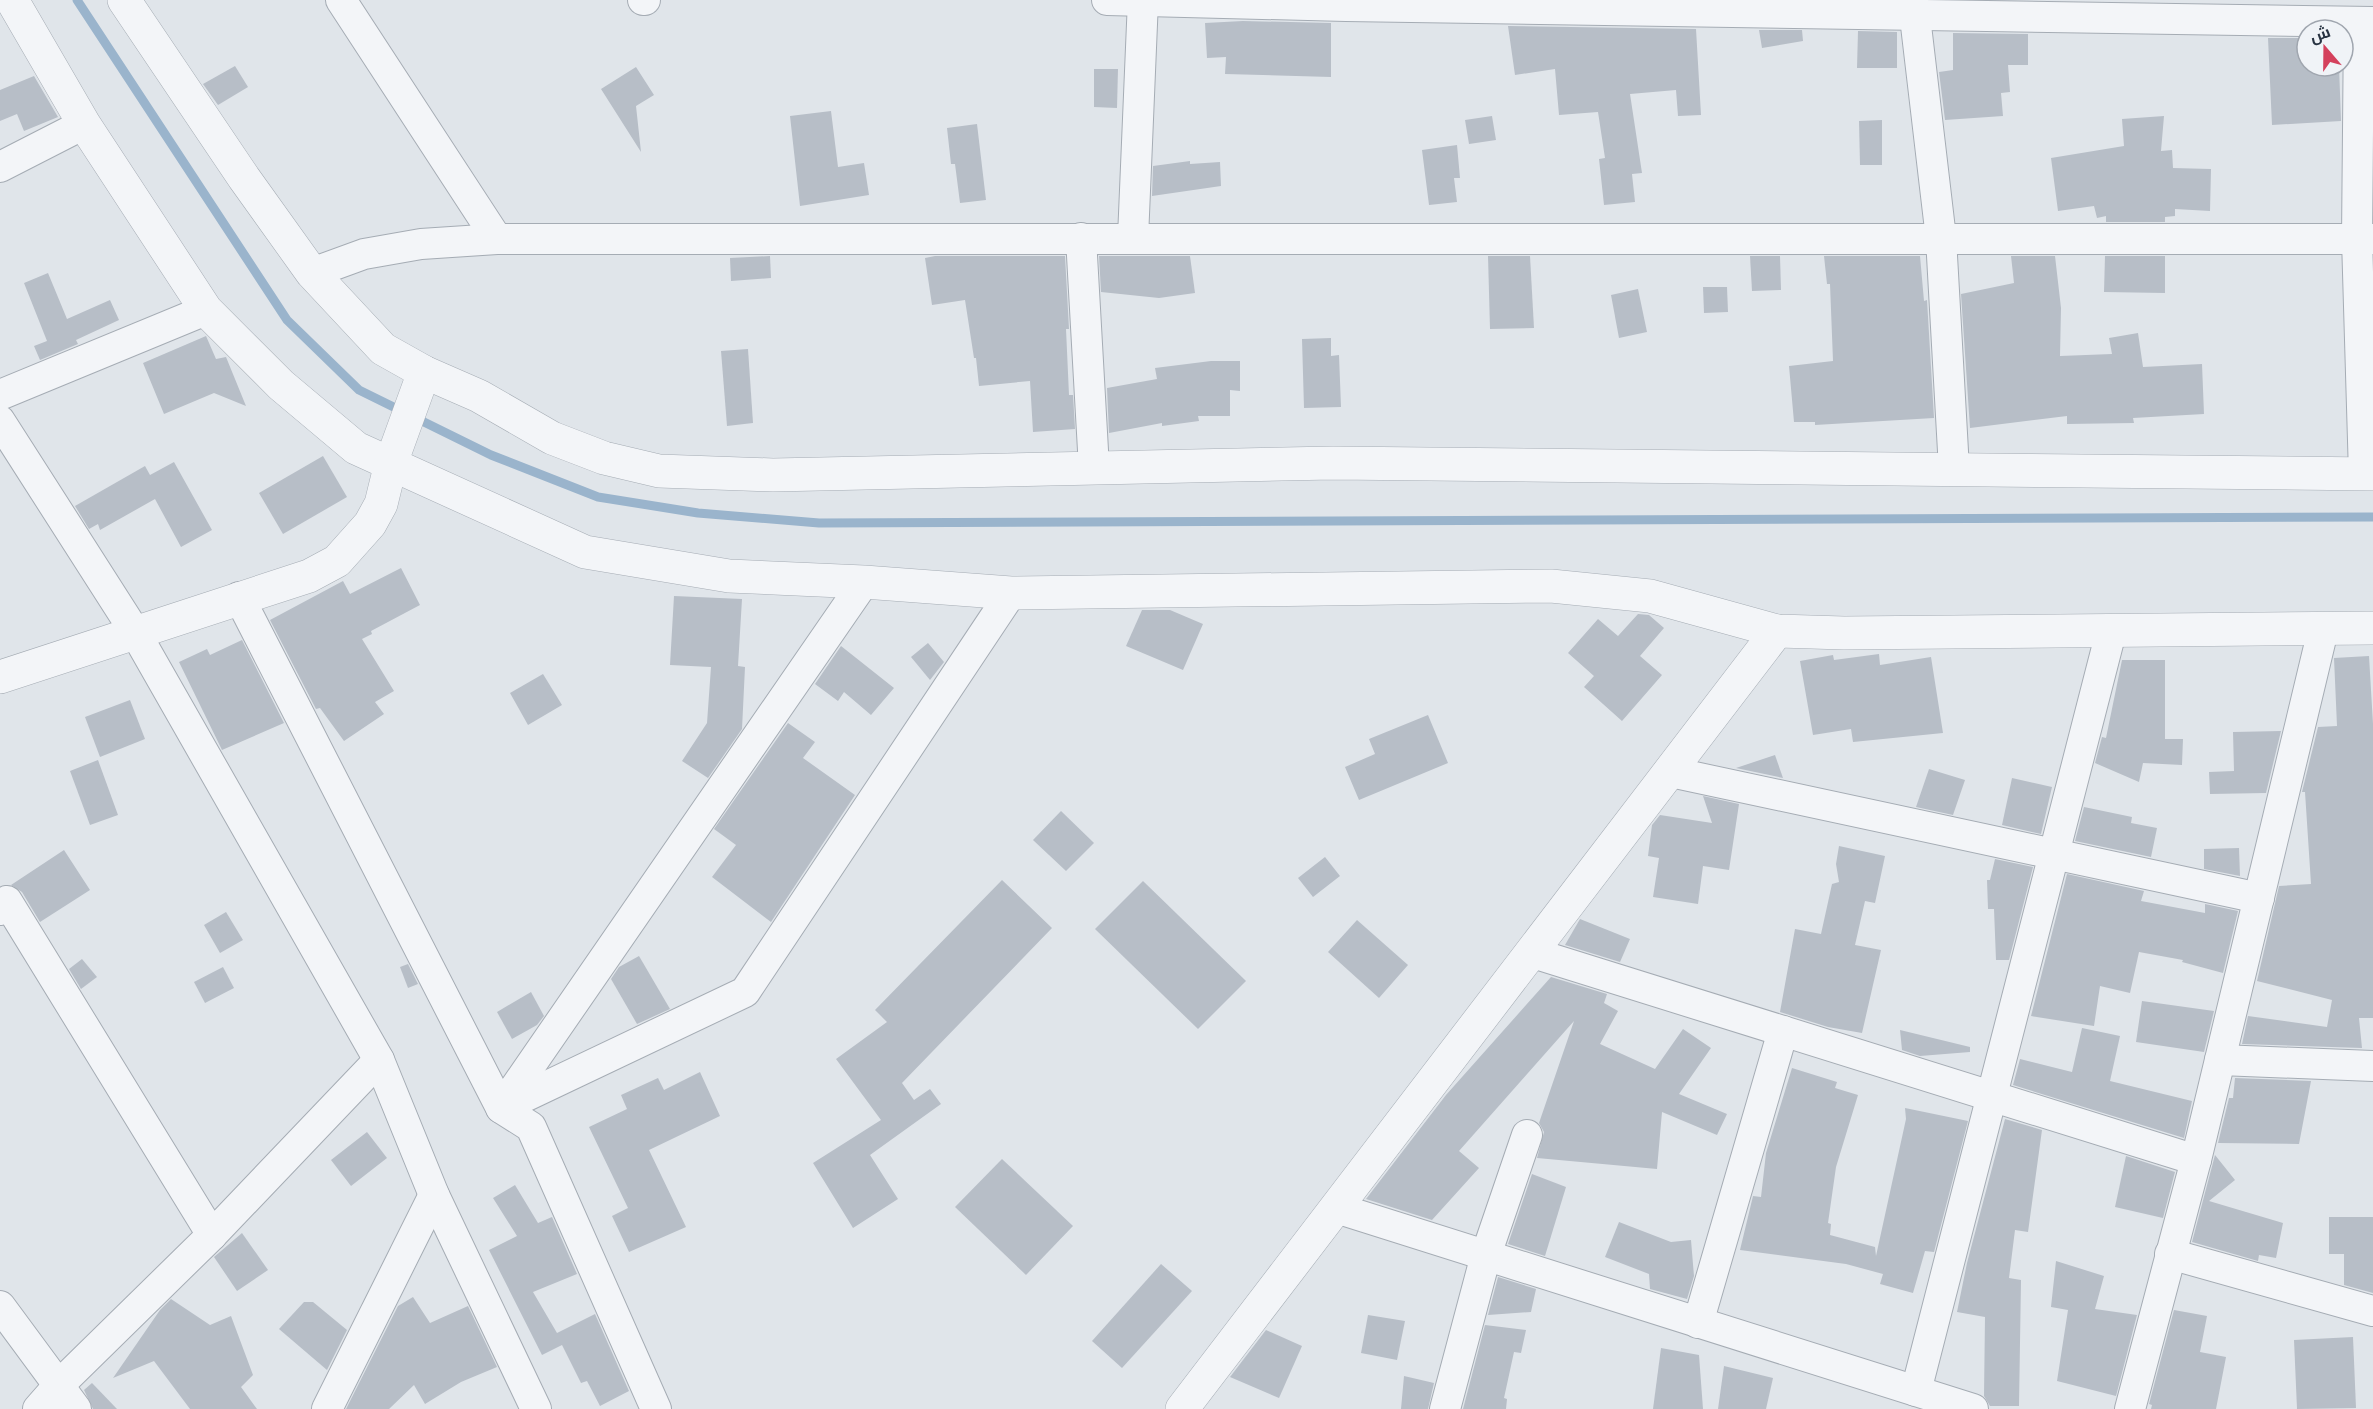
<svg xmlns="http://www.w3.org/2000/svg" width="2373" height="1409" font-family="Montserrat,Cairo,sans-serif">
<rect width="100%" height="100%" fill="#e0e5ea"/>
<g fill="none" stroke-linecap="round" stroke-linejoin="round">
<path stroke="#9ab4cc" stroke-width="9" d="M77,0L287,320L359,390L491,455L598,497L698,513L819,523L2373,517"/>
</g>
<g fill="#b7bec7">
<path d="M1243,21L1331,23V77L1225,74L1226,57L1207,58L1205,23Z"/>
<path d="M1508,26L1696,29L1701,115L1678,116L1676,90L1630,94L1642,173L1632,174L1635,202L1604,205L1599,159L1605,158L1598,112L1559,115L1555,69L1515,75Z"/>
<path d="M1759,30H1802L1803,41L1762,48Z"/>
<path d="M1858,31L1897,32V68H1857Z"/>
<path d="M1953,33L2028,34V65H2008L2010,92L2001,93L2003,116L1945,120L1939,72L1953,70Z"/>
<path d="M2268,38H2307V66H2339L2341,121L2272,125Z"/>
<path d="M235,66L248,87L218,105L203,84Z"/>
<path d="M636,67L654,95L636,106L641,152L601,89Z"/>
<path d="M1094,69H1118L1117,108L1094,107Z"/>
<path d="M34,76L58,117L24,131L17,114L0,121V90Z"/>
<path d="M831,111L838,167L864,163L869,195L800,206L790,116Z"/>
<path d="M1492,116L1496,140L1469,144L1465,120Z"/>
<path d="M2164,116L2161,151L2172,150L2173,168L2211,169L2210,211L2175,209V216L2165,217V222H2106V216L2097,218L2094,206L2058,211L2051,158L2124,146L2122,119Z"/>
<path d="M1882,120V165H1860L1859,121Z"/>
<path d="M977,124L986,200L960,203L955,164H951L947,128Z"/>
<path d="M1457,145L1460,178H1454L1457,202L1429,205L1422,150Z"/>
<path d="M1190,161V164L1220,162L1221,186L1152,196L1153,166Z"/>
<path d="M770,256L771,278L731,281L730,258Z"/>
<path d="M935,256H1065L1069,329H1066L1069,395H1073L1075,429L1033,432L1030,381L979,386L976,358H974L965,300L932,305L925,258Z"/>
<path d="M1099,256H1190L1195,293L1159,298L1101,292Z"/>
<path d="M1488,256H1530L1534,328L1490,329Z"/>
<path d="M1750,256H1780L1781,290L1752,291Z"/>
<path d="M1824,256H1920L1924,301L1927,300L1934,418L1815,425V422H1794L1789,366L1833,361L1830,284H1827Z"/>
<path d="M2011,256H2055L2061,308L2060,356L2112,354L2109,338L2138,333L2143,367L2202,364L2204,414L2133,418L2134,423L2067,424V416L1970,428L1961,294L2014,283Z"/>
<path d="M2105,256H2165V293L2104,292Z"/>
<path d="M48,273L67,319L110,300L119,320L76,340L78,344L40,360L34,346L47,341L24,283Z"/>
<path d="M1703,287H1727L1728,312L1704,313Z"/>
<path d="M1638,289L1647,332L1619,338L1611,295Z"/>
<path d="M206,336L216,359L226,357L246,406L214,393L164,414L143,363Z"/>
<path d="M1331,338V356L1339,355L1341,407L1304,408L1302,339Z"/>
<path d="M748,349L753,423L727,426L721,351Z"/>
<path d="M1211,361H1240V391L1230,390V416H1198L1199,421L1162,426V423L1109,433L1107,388L1157,379L1155,368Z"/>
<path d="M323,456L347,497L283,534L259,493Z"/>
<path d="M174,462L212,530L181,547L155,499L100,530L98,524L89,529L75,506L145,466L150,475Z"/>
<path d="M401,568L420,605L371,631L372,634L362,639L394,691L375,702L384,714L344,741L320,708L316,709L270,620L343,581L350,594Z"/>
<path d="M674,596L742,599L738,666L745,667L742,729L708,778L682,761L707,723L711,667L670,665Z"/>
<path d="M1142,610H1170L1203,624L1183,670L1126,646Z"/>
<path d="M1638,614L1649,615L1664,628L1640,656L1662,675L1622,721L1584,687L1594,676L1568,653L1598,619L1618,636Z"/>
<path d="M242,640L284,723L222,750L179,662L207,649L210,655Z"/>
<path d="M928,643L944,662L930,680L911,657Z"/>
<path d="M841,646L894,688L871,715L844,692L838,701L815,684Z"/>
<path d="M1879,654L1880,665L1931,657L1943,733L1853,742L1851,729L1813,735L1800,661L1833,655L1834,660Z"/>
<path d="M2369,656L2373,724V1018H2359L2362,1048L2242,1044L2248,1016L2327,1027L2332,1000L2257,981L2279,886L2311,884L2305,792H2302L2318,727L2337,726L2334,658Z"/>
<path d="M2122,660H2165V739H2183L2182,765L2143,763L2139,782L2095,763L2102,737L2106,738Z"/>
<path d="M543,674L562,705L528,725L510,693Z"/>
<path d="M130,700L145,739L100,757L85,717Z"/>
<path d="M1428,715L1448,763L1359,800L1345,767L1375,754L1369,739Z"/>
<path d="M788,723L815,742L803,758L855,795L771,922L712,877L736,845L714,829Z"/>
<path d="M2281,731L2266,793L2210,794L2209,772L2234,771L2233,732Z"/>
<path d="M1775,755L1783,778L1736,768Z"/>
<path d="M98,760L118,815L90,825L70,771Z"/>
<path d="M1929,769L1965,780L1953,815L1916,807Z"/>
<path d="M2012,778L2052,787L2041,834L2002,825Z"/>
<path d="M1703,796L1739,804L1729,870L1703,866L1698,904L1653,897L1659,858L1648,856L1652,825L1660,815L1712,823Z"/>
<path d="M2084,807L2132,817L2131,823L2157,828L2151,857L2075,841Z"/>
<path d="M1061,811L1094,843L1066,871L1033,840Z"/>
<path d="M1839,846L1885,856L1875,903L1865,901L1855,945L1881,950L1862,1033L1828,1027L1780,1012L1795,929L1821,934L1832,884L1839,882L1836,864Z"/>
<path d="M2239,848L2240,876L2204,869V849Z"/>
<path d="M64,850L90,890L40,922L22,892L11,885Z"/>
<path d="M1325,857L1340,876L1313,897L1298,878Z"/>
<path d="M1995,859L2033,867L2009,960H1996L1994,909H1988L1987,880H1990Z"/>
<path d="M2067,874L2144,891L2141,901L2205,913V904L2238,911L2223,973L2182,962L2183,960L2139,952L2130,993L2100,986L2094,1026L2031,1016Z"/>
<path d="M1002,880L1052,928L902,1083L914,1100L930,1089L941,1104L870,1155L898,1199L853,1228L813,1163L881,1120L836,1059L887,1022L875,1010Z"/>
<path d="M1143,881L1246,981L1198,1029L1095,929Z"/>
<path d="M226,912L243,940L220,953L204,925Z"/>
<path d="M1580,919L1630,939L1620,962L1565,945Z"/>
<path d="M1357,920L1408,965L1379,998L1328,952Z"/>
<path d="M639,956L670,1009L637,1024L611,979L619,967Z"/>
<path d="M82,959L97,977L81,989L69,969Z"/>
<path d="M408,964L418,984L408,988L400,967Z"/>
<path d="M223,967L234,988L205,1003L194,982Z"/>
<path d="M1551,977L1607,994L1604,1003L1618,1011L1600,1044L1655,1069L1683,1029L1711,1048L1679,1094L1727,1114L1717,1135L1662,1112L1657,1169L1537,1158L1544,1132L1539,1123L1574,1021L1459,1151L1479,1168L1432,1220L1366,1199L1446,1095Z"/>
<path d="M531,992L544,1016L537,1025L512,1039L497,1012Z"/>
<path d="M2142,1001L2214,1011L2204,1052L2136,1042Z"/>
<path d="M2082,1028L2120,1036L2110,1081L2192,1101L2184,1138L2013,1085L2020,1059L2072,1072Z"/>
<path d="M1900,1030L1970,1047V1052L1920,1056L1902,1050Z"/>
<path d="M1792,1068L1837,1082L1835,1088L1858,1095L1836,1167L1828,1223L1831,1224L1830,1235L1875,1247L1876,1256L1906,1119L1905,1108L1968,1121L1934,1252L1925,1251L1913,1293L1880,1284L1883,1274L1846,1264L1740,1250L1753,1196L1761,1197L1766,1153Z"/>
<path d="M700,1072L720,1116L649,1150L686,1227L629,1252L612,1216L628,1208L589,1127L627,1109L621,1095L658,1078L664,1090Z"/>
<path d="M2235,1078L2311,1081L2299,1144L2218,1143L2229,1098H2233Z"/>
<path d="M2005,1119L2042,1130L2028,1232L2015,1230L2009,1278L2021,1280L2019,1406H1990L1984,1396L1985,1317L1957,1312L1967,1263Z"/>
<path d="M367,1132L387,1158L351,1186L331,1160Z"/>
<path d="M2215,1155L2235,1180L2209,1201L2283,1223L2276,1258L2259,1255L2258,1261L2192,1242Z"/>
<path d="M2126,1156L2175,1172L2163,1218L2115,1207Z"/>
<path d="M1002,1159L1073,1226L1026,1275L955,1207Z"/>
<path d="M1532,1174L1566,1187L1545,1256L1508,1244Z"/>
<path d="M515,1185L538,1223L552,1217L577,1274L533,1292L557,1333L595,1314L629,1391L600,1406L587,1381L581,1383L562,1345L542,1355L489,1250L517,1236L493,1198Z"/>
<path d="M2329,1217H2373V1293L2344,1285V1254H2329Z"/>
<path d="M1619,1222L1671,1242L1691,1240L1694,1276L1687,1299L1650,1289L1649,1274L1605,1257Z"/>
<path d="M242,1233L268,1270L237,1291L214,1257Z"/>
<path d="M2056,1261L2104,1276L2095,1309L2137,1315L2116,1396L2057,1381L2068,1310L2051,1307Z"/>
<path d="M1161,1264L1192,1291L1122,1368L1092,1341Z"/>
<path d="M1498,1277L1536,1289L1531,1312L1488,1315Z"/>
<path d="M413,1297L430,1323L468,1306L497,1367L461,1382L425,1404L414,1385L389,1409H346L398,1306Z"/>
<path d="M171,1299L210,1325L231,1316L253,1375L241,1387L257,1409H190L154,1361L113,1378L160,1310Z"/>
<path d="M304,1302H313L347,1330L327,1370L279,1329Z"/>
<path d="M2174,1310L2207,1316L2200,1352L2226,1357L2216,1409H2151L2152,1405L2149,1404Z"/>
<path d="M1368,1315L1405,1321L1397,1360L1361,1353Z"/>
<path d="M1485,1325L1526,1330L1521,1353L1514,1352L1504,1398L1507,1399L1506,1409H1463Z"/>
<path d="M1266,1330L1302,1346L1279,1398L1230,1377Z"/>
<path d="M2353,1337L2356,1408L2297,1409L2294,1340Z"/>
<path d="M1661,1348L1699,1355L1703,1409H1653Z"/>
<path d="M1724,1366L1773,1378L1766,1409H1718Z"/>
<path d="M1404,1376L1434,1383L1428,1409H1401Z"/>
<path d="M92,1383L117,1409H93L84,1390Z"/>
</g>
<g fill="none" stroke-linecap="round" stroke-linejoin="round">
<g stroke="#a5acb4" stroke-width="32">
<g id="minor">
<path d="M341,0L497,239"/>
<path d="M643,0H645"/>
<path d="M1107,0L1346,6L2373,22"/>
<path d="M1913,0L1941,238L1954,469"/>
<path d="M2359,22L2357,239L2364,474"/>
<path d="M0,167L84,124"/>
<path d="M1081,238L1094,468"/>
<path d="M1133,238L1143,0"/>
<path d="M312,273L364,254L421,244L497,239H2373"/>
<path d="M0,395L206,310"/>
<path d="M0,421L135,632L379,1060L434,1195L536,1409"/>
<path d="M239,597L501,1108L745,992L1011,593"/>
<path d="M1671,772L2259,898"/>
<path d="M0,910L7,901L212,1235"/>
<path d="M1533,953L2196,1160"/>
<path d="M2220,1060L2373,1066"/>
<path d="M1336,1208L1973,1409"/>
<path d="M2170,1254L2373,1311"/>
<path d="M0,1306L76,1409"/>
<path d="M1698,1323L1783,1031"/>
<path d="M1916,1391L2111,632"/>
<path d="M38,1409L59,1385L212,1235L379,1060"/>
<path d="M327,1409L434,1195"/>
<path d="M656,1409L531,1127L501,1108L864,582"/>
<path d="M1445,1409L1486,1255L1527,1135"/>
<path d="M2130,1409L2196,1160L2323,630"/>
</g>
</g>
<g stroke="#a5acb4" stroke-width="34">
<g id="tertiary">
<path d="M12,0L84,124L206,310L281,385L356,448L585,552L729,576L864,582L1011,593L1551,586L1650,596L1777,631L1844,633L2373,628"/>
<path d="M124,0L244,178L312,273L383,349L424,372L479,396L552,438L604,458L659,471L773,475L1333,463L2373,474"/>
<path d="M0,677L309,576L337,561L370,524L381,504L391,463L424,372"/>
<path d="M1182,1409L1777,631"/>
</g>
</g>
<use href="#minor" stroke="#f3f5f8" stroke-width="30"/>
<use href="#tertiary" stroke="#f3f5f8" stroke-width="33"/>
</g>
<g transform="translate(2325 48) rotate(340)"><circle r="28" fill="#f0f3f7" stroke="#a0a6af" stroke-width="1.5"/>
<path d="M0-4.5L10 22L0 15L-10 22Z" fill="#d4405c"/>
<text y="-9" font-size="16" font-weight="bold" text-anchor="middle" fill="#283342">ش</text>
</g>
</svg>
